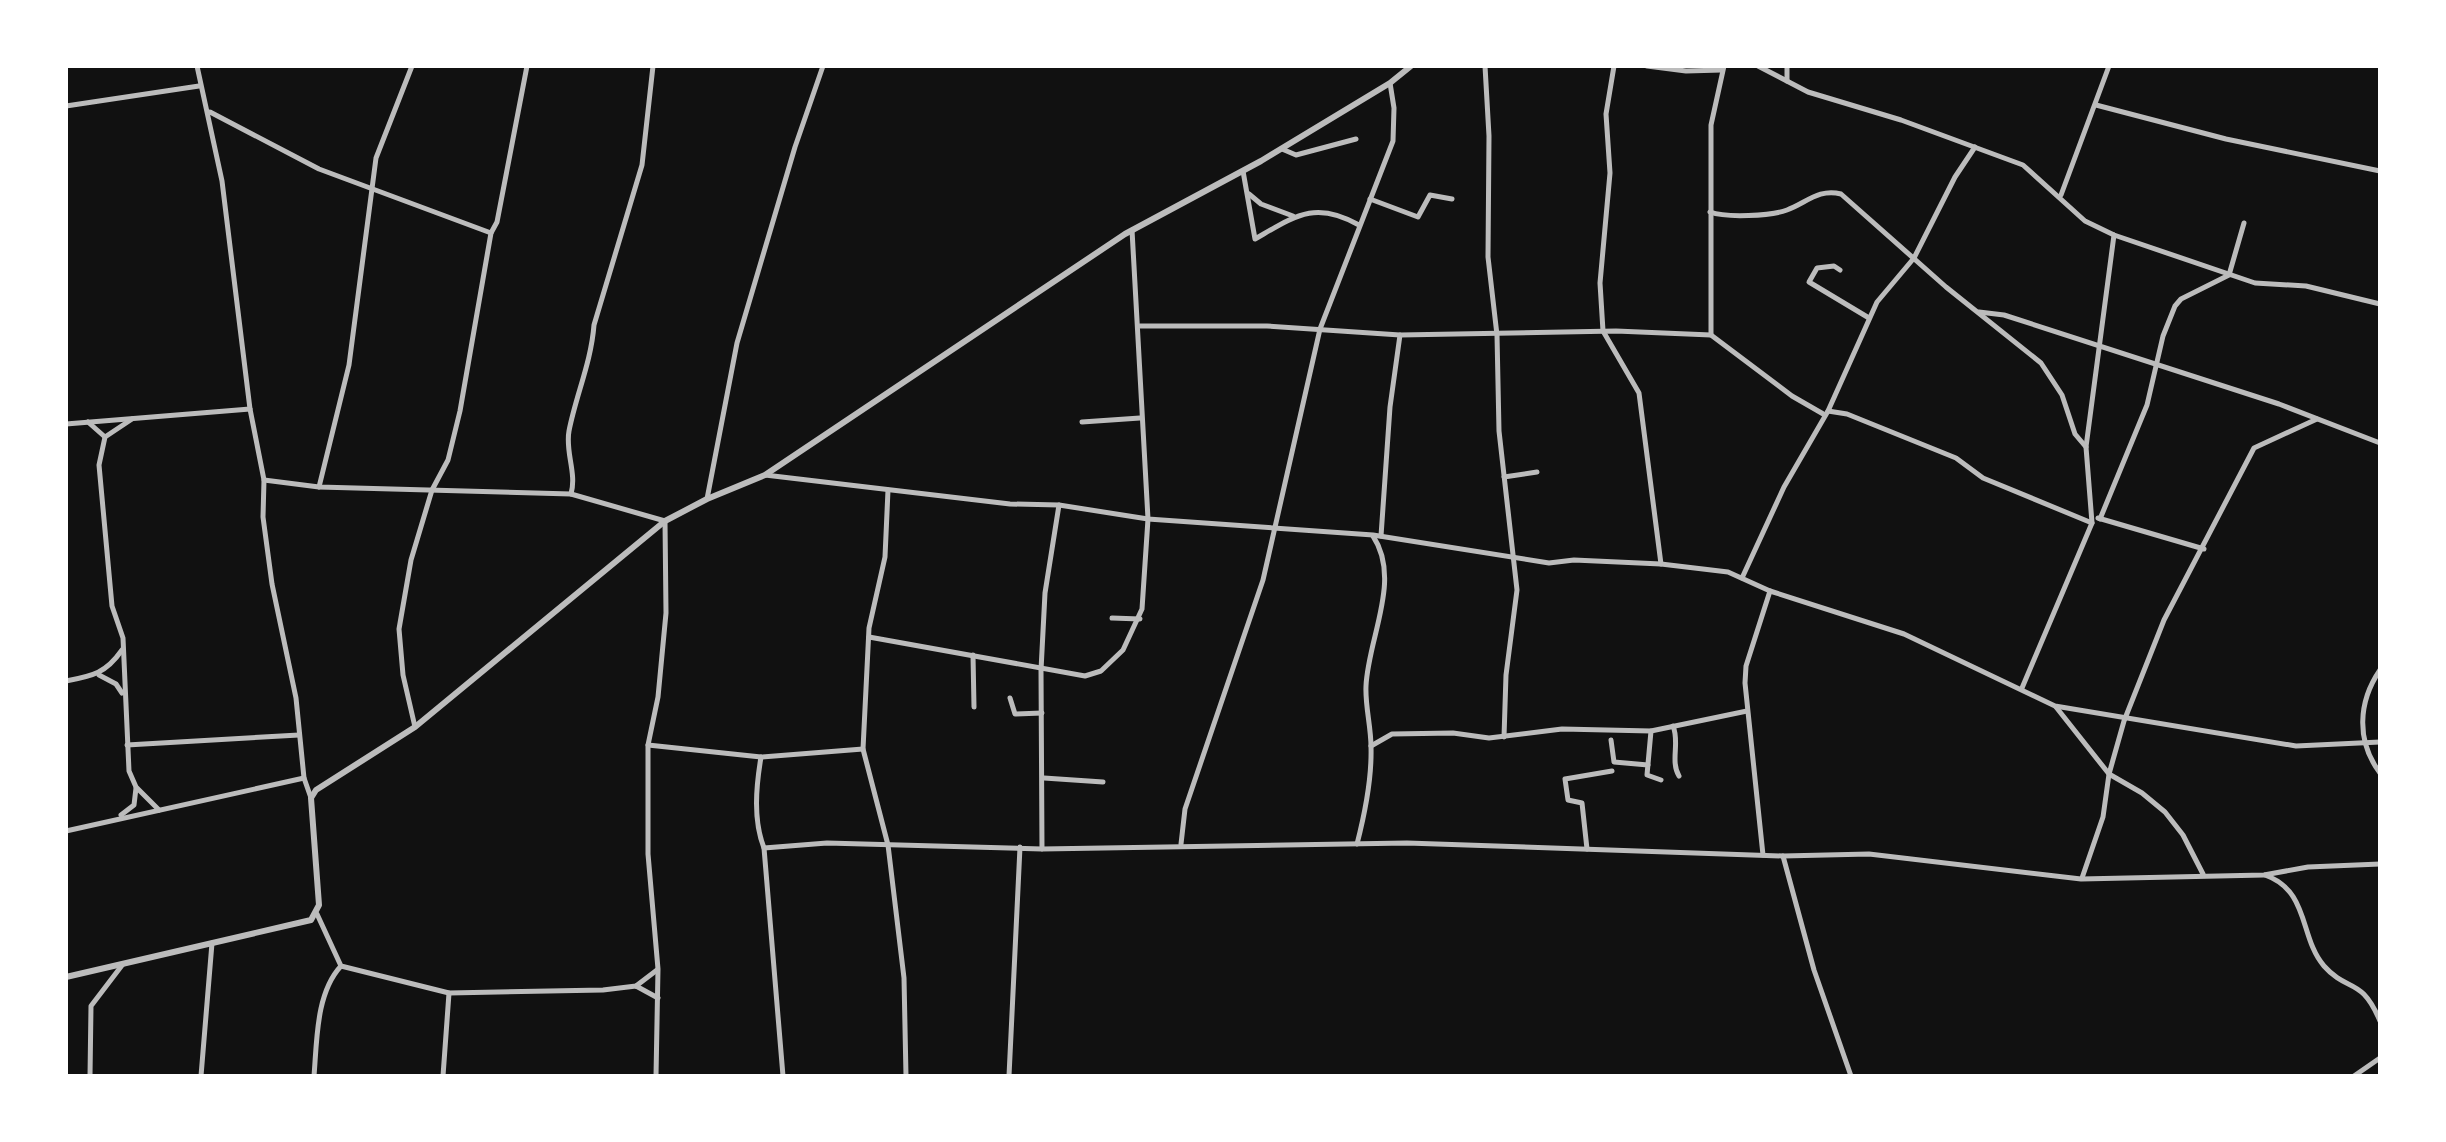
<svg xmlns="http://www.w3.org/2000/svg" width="2446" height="1142" font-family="Cabin,sans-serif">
<rect width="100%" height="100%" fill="#111"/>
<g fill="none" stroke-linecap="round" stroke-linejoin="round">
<g stroke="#bcbcbc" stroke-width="5">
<path d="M197,66L222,181L250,409L264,480L263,517L272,584L296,698L304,778L311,798"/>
<path d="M1485,66L1489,136L1488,257L1497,335L1499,431L1517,590L1506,675L1504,737"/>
<path d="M1614,66L1606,114L1610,173L1600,283L1603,331L1639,393L1661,564"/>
<path d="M1647,66L1686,71L1722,70"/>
<path d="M1758,66L1808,92L1901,120L2023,165L2085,221L2114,235L2255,283L2306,286L2380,304"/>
<path d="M1787,81V66"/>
<path d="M2096,105L2226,139L2380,171"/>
<path d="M66,106L199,86"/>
<path d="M210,112L319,169L491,233"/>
<path d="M1282,149L1296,155L1356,139"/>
<path d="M1243,171L1255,239C1295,216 1315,200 1359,225"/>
<path d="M1249,194L1261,204L1293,216"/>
<path d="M2061,195L2109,66"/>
<path d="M1370,199L1418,217L1430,195L1452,199"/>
<path d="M1710,212C1726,218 1771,216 1787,210C1806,203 1819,188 1841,194L1946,287L2041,363L2062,395L2075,434L2086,447"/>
<path d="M1840,270L1834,266L1817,268L1809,282L1869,318"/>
<path d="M1979,312L2004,315L2279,404L2380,443"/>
<path d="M1140,326H1267L1400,335L1616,331L1711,335L1792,396L1825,415"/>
<path d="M1711,335V125L1724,66"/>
<path d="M1828,411L1847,414L1956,458L1983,478L2092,523"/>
<path d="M132,419L105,437L99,465L112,606L123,638L129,771L136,787L159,810"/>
<path d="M88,422L105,437"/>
<path d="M1082,422L1140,418"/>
<path d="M66,424L250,409"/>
<path d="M765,475L1010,504L1059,505L1148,519L1373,535L1549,563L1574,560L1661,564L1728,572L1770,591L1904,634L2055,706L2296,746L2380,742"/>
<path d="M1504,477L1537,472"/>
<path d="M264,480L319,487L571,494L665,521L666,613L658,697L648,745V854L658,969L656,1076"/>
<path d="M319,487L349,365L376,158L412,66"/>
<path d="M888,490L885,557L869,628L863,749L888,845L904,978L906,1076"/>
<path d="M571,494C577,473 565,452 569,431C576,395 591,363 594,325L642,165L653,66"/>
<path d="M707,499L737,343L795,147L823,66"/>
<path d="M2098,518L2204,549"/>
<path d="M2100,519L2147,405L2163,336L2175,306L2181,299L2229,275L2244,223"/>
<path d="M1381,536L1390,407L1400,335"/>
<path d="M1742,578L1784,487L1828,411L1877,302L1914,258L1955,177L1975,147"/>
<path d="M1112,618L1140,619"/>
<path d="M869,637L1085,676L1101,671L1123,650L1142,609L1148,519L1132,230"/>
<path d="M973,655L974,707"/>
<path d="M2380,670C2358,702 2356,741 2380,773"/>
<path d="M99,675L116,684L122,693"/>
<path d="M66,681C93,676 106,673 122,650"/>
<path d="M2022,688L2092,523L2086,447L2114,235"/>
<path d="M1010,698L1015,714L1042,713"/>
<path d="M2056,707L2109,774L2142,793L2165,812L2183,835L2203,874"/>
<path d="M1673,726C1680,742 1670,761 1679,776"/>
<path d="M415,727L403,675L399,629L411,560L432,490L448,460L460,411L491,233L497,222L527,66"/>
<path d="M1651,731L1647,775L1661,780"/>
<path d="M1611,740L1614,762L1648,765"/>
<path d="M127,745L299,735"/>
<path d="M648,745L761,757L863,749"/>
<path d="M1371,746L1392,734L1453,733L1489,738L1562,729L1651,731L1747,711"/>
<path d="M761,757C756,787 753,820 764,848L783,1076"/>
<path d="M1044,778L1103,782"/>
<path d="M121,815L134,805L136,788"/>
<path d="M66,831L304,778"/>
<path d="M1181,844L1185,809L1263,580L1320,329L1393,141L1394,108L1390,83"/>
<path d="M1357,844C1365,813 1372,780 1371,747C1371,726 1365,706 1366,686C1368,638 1402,580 1373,536"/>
<path d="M764,848L827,843L1042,849L1407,843L1783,856L1869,854L2081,879L2264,875L2308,867L2380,864"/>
<path d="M1042,849L1041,670L1045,593L1059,505"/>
<path d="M1587,849L1582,803L1568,800L1565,779L1612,771"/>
<path d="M1763,855L1745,683L1746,666L1770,591"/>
<path d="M1783,856L1814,970L1851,1076"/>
<path d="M2265,875C2310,891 2299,937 2324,966C2348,993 2361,976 2380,1021"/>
<path d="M2082,878L2103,817L2109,774L2124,721L2164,620L2254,448L2317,419"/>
<path d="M317,914L341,966L449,993L603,990L636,986L657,970"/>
<path d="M636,986L658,998"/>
<path d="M90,1076L91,1006L123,964"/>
<path d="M201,1076L212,943"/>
<path d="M314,1076C317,1040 316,993 341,966"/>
<path d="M443,1076L449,993"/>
<path d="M1009,1076L1020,847"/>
<path d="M2354,1076L2380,1058"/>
</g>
<path stroke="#bcbcbc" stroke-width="6" d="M66,977L311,920L319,905L311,798L316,790L415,727L665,521L707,499L765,475L1125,234L1261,161L1390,83L1411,66"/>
</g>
<rect width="2446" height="1142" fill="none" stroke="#ffffff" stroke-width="136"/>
</svg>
